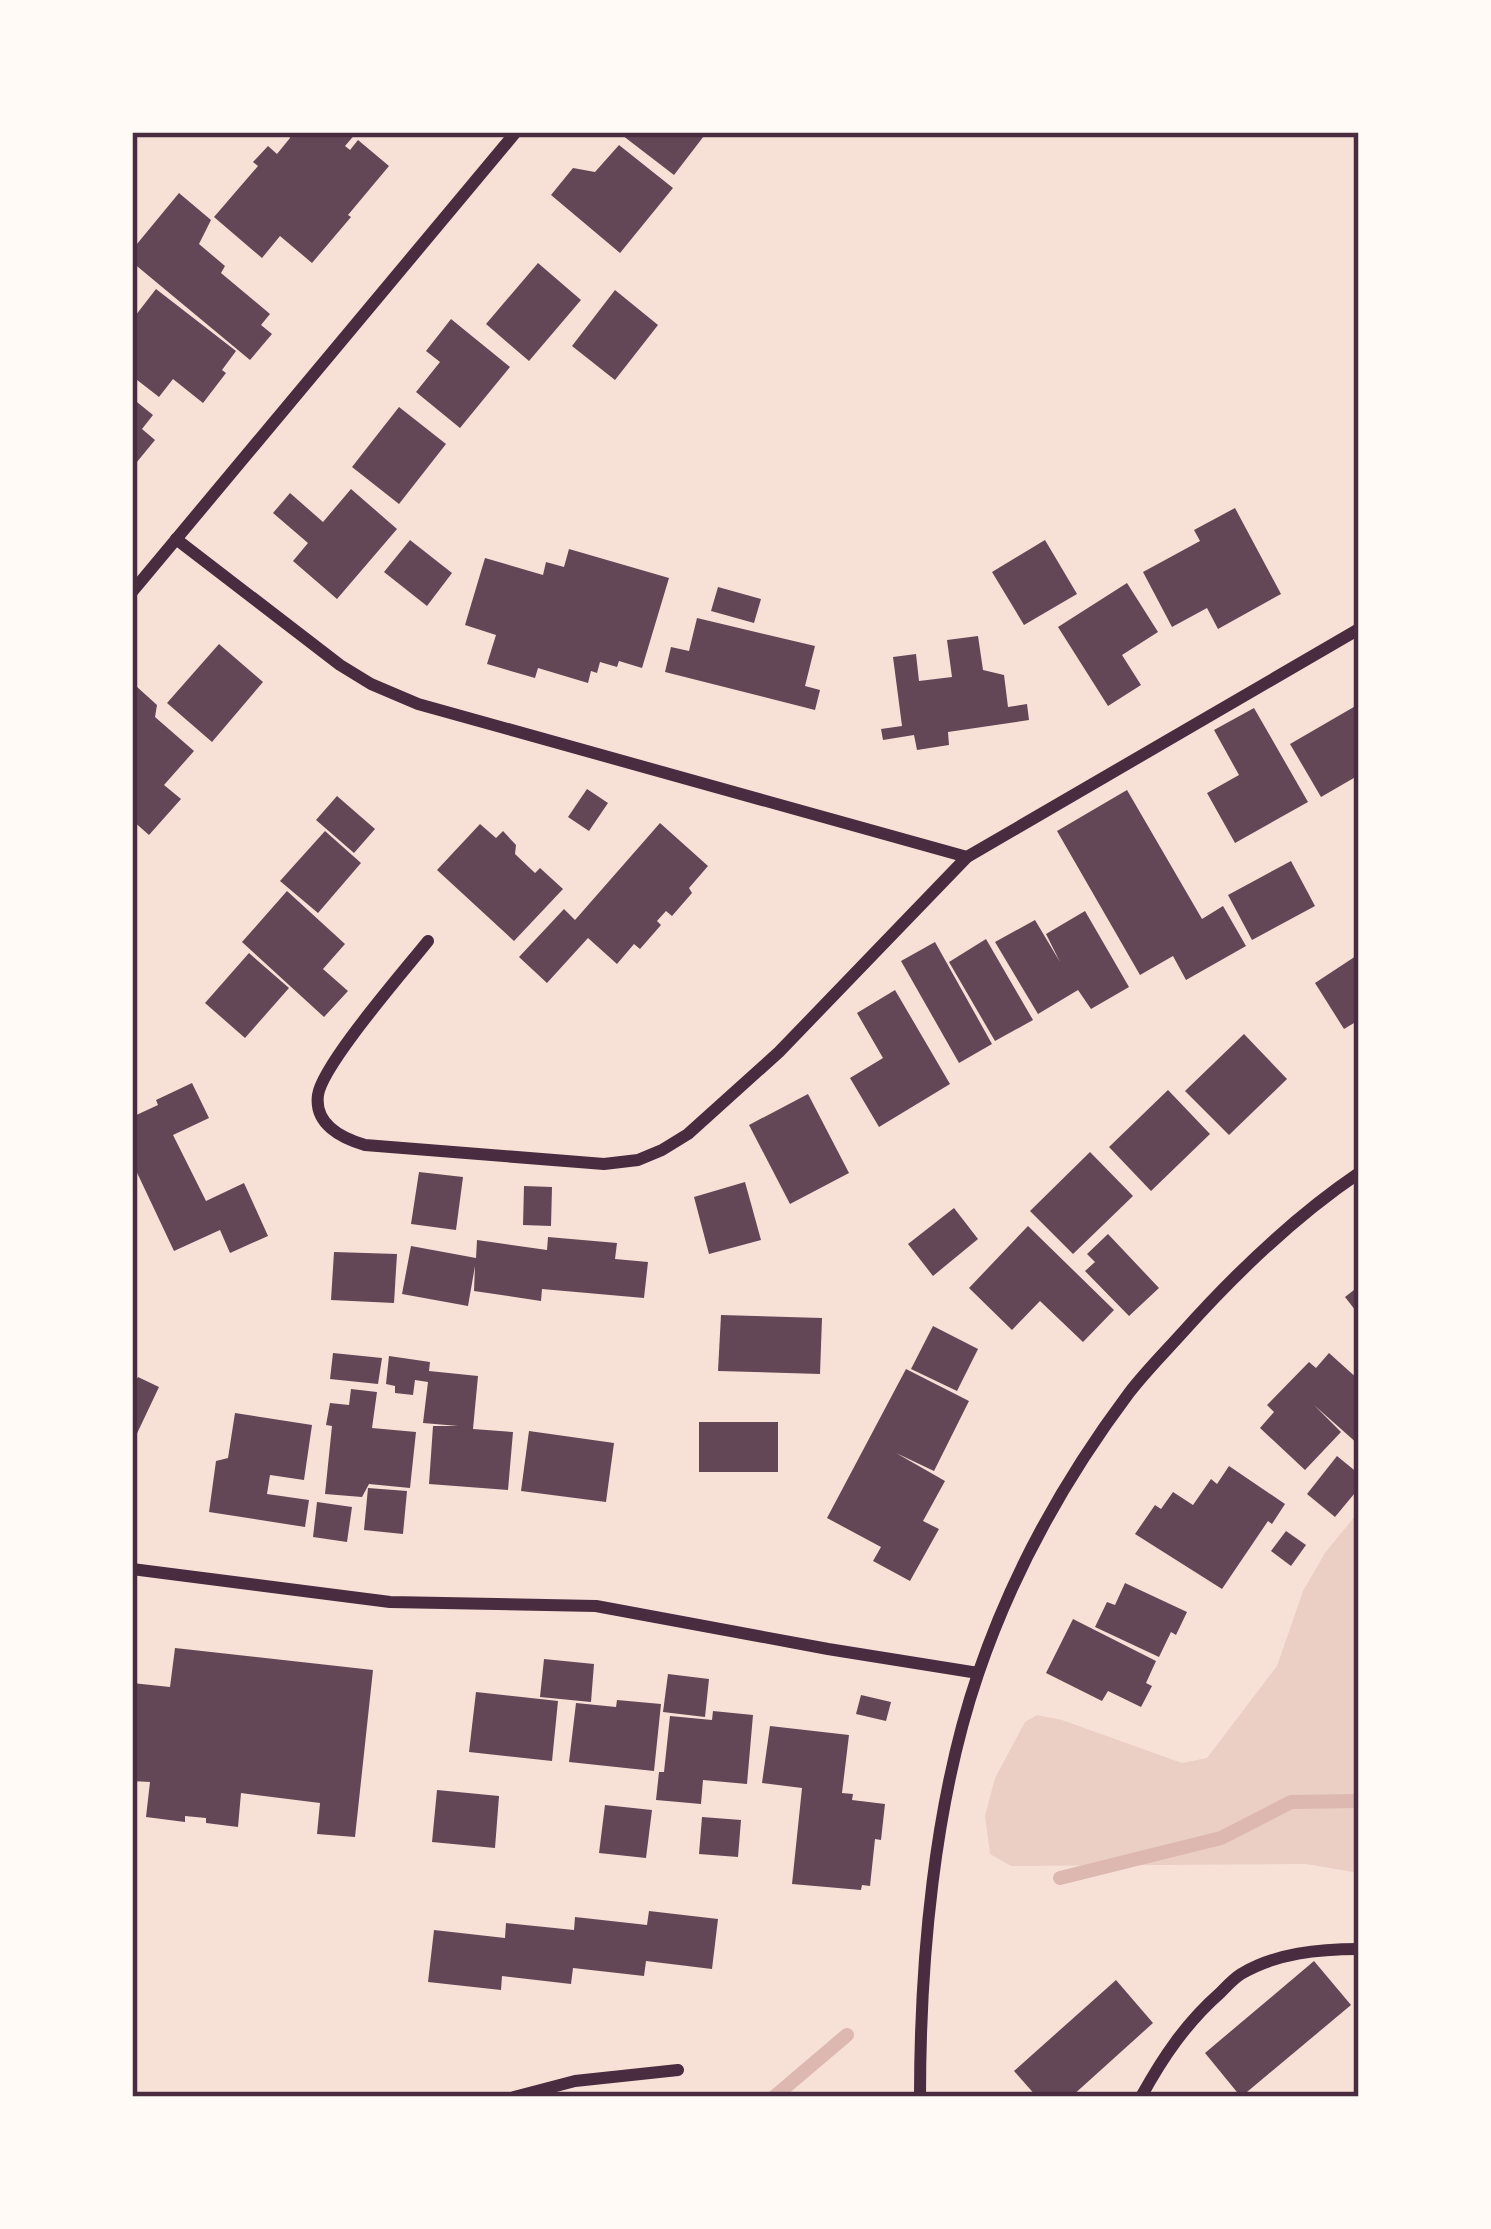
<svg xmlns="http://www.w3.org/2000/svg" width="1491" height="2229" font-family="Roboto,sans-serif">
<rect width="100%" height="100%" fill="#f7e1d7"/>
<path fill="#ebcfc5" d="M1359,1511V1873L1306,1864L1011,1866L990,1854L985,1816L995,1778L1025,1722L1037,1715L1062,1720L1182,1763L1207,1758L1277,1666L1303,1591L1325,1553Z"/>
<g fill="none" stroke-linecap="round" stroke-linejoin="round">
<g stroke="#dcb8b0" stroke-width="14">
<path d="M1060,1878L1221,1838L1291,1802L1359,1801"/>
<path d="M774,2097L847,2035"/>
</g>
</g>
<g fill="#644757">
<path d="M288,132H357L345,146L350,150L358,140L389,166L348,215L351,217L312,263L280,236L262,258L214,217L258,166L253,162L268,146L277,154L290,138Z"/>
<path d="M618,132H707L674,175Z"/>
<path d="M619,145L673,188L620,253L551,195L573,168L595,172Z"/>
<path d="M179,193L211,220L199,244L225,266L221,273L270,314L261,325L272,334L250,360L132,262V250Z"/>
<path d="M538,263L581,300L529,361L486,324Z"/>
<path d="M156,289L236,351L222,370L226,373L203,403L173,379L159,397L132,376V353L135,348L132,346V320Z"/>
<path d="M615,290L658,325L615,380L572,346Z"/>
<path d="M451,319L510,367L460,428L416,392L440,362L426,351Z"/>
<path d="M132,398L153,415L142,429L155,440L132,468Z"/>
<path d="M399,407L446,444L399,504L352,467Z"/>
<path d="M351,489L397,529L337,599L293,561L308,543L273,513L290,493L323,522Z"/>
<path d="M1235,508L1281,594L1218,629L1207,608L1172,627L1143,572L1200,541L1194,530Z"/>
<path d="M410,540L452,573L427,606L384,572Z"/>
<path d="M1045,540L1077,594L1024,625L992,572Z"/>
<path d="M569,549L669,578L642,668L619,661L617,667L600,662L597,673L591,671L588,683L538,668L535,678L487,664L496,635L465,625L485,558L543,575L546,562L564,567Z"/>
<path d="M1127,583L1158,632L1122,655L1141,685L1108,706L1058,627Z"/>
<path d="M718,587L761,599L754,623L711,611Z"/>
<path d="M697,618L815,646L805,686L820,690L815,710L665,672L671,647L689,651Z"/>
<path d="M978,636L983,670L1004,675L1008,707L1027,704L1029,720L948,732L949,745L917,750L914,735L883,740L881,729L902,726L893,657L916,654L919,681L952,677L947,640Z"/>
<path d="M219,644L263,682L212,742L167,703Z"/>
<path d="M136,686L157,705L155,717L194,751L164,785L181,799L149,835L132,820V690Z"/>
<path d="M1359,704V775L1321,797L1290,744Z"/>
<path d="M1254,708L1308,802L1235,843L1207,793L1239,775L1214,730Z"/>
<path d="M587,789L608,803L589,831L568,817Z"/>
<path d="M1127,790L1202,919L1223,906L1246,946L1186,980L1173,956L1140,975L1057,831Z"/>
<path d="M337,796L375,829L354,853L316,820Z"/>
<path d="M660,823L708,866L689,888L692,893L672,916L666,911L657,921L661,925L640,949L634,944L617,964L588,938L547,983L519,957L564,909L575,920Z"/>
<path d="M480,824L496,838L503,831L516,845L515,854L535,873L540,868L563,889L514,941L437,870Z"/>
<path d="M325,831L361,863L318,913L280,881Z"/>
<path d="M1291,861L1315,906L1252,940L1228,895Z"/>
<path d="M287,891L345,944L323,969L348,991L324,1017L242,942Z"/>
<path d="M1085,911L1129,987L1091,1009L1078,990L1038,1014L995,942L1035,920L1060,962L1046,934Z"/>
<path d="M986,939L1033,1020L995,1041L949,962Z"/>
<path d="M935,942L992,1044L959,1063L901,961Z"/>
<path d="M249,953L289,988L245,1038L205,1003Z"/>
<path d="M1359,954V1020L1344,1029L1315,983Z"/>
<path d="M895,990L950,1084L879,1127L850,1078L883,1058L857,1013Z"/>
<path d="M1244,1034L1287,1079L1229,1135L1185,1091Z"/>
<path d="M192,1083L209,1118L173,1135L206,1201L244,1183L268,1236L230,1253L220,1230L174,1251L132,1162V1117L158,1105L156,1100Z"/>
<path d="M1168,1090L1210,1134L1151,1191L1109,1147Z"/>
<path d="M808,1094L849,1173L790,1204L749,1125Z"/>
<path d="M1090,1152L1133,1196L1073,1254L1030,1211Z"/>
<path d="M419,1172L463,1177L456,1230L411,1224Z"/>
<path d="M745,1182L761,1240L709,1254L694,1197Z"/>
<path d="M524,1186L552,1187L551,1226L523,1225Z"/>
<path d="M954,1208L978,1239L933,1276L908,1244Z"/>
<path d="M1028,1226L1114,1310L1083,1342L1040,1301L1012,1330L969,1288Z"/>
<path d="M1108,1234L1159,1288L1129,1316L1085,1271L1095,1262L1087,1254Z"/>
<path d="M548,1237L617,1243L615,1259L648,1262L644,1298L542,1289L541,1301L474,1291L475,1266L468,1306L402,1294L411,1246L476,1258L477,1240L547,1250Z"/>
<path d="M334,1252L397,1254L394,1303L331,1300Z"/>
<path d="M1359,1286V1315L1345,1297Z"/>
<path d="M721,1315L822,1318L820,1374L718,1371Z"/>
<path d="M933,1326L978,1349L957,1391L911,1369Z"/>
<path d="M333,1353L382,1358L378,1384L330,1379Z"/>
<path d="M1329,1353L1359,1380V1445L1314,1405L1341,1432L1305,1470L1260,1428L1274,1412L1267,1405L1309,1362L1316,1368Z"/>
<path d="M389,1356L430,1362L429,1371L478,1376L473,1429L513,1432L508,1490L429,1484L433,1426H458L423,1423L428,1382L415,1380L413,1395L395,1393V1386L386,1384Z"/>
<path d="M906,1369L969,1401L934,1471L896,1453L945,1481L923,1521L939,1529L910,1581L873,1561L881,1547L827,1518Z"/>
<path d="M138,1377L159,1387L132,1444V1380L135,1382Z"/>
<path d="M351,1389L377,1392L372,1428L416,1432L410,1488L369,1484L362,1497L325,1494L332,1426L326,1425L330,1403L349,1405Z"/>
<path d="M235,1413L312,1425L304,1480L270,1475L267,1494L309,1500L305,1527L209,1512L216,1461L228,1458Z"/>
<rect x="699" y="1422" width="79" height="50"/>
<path d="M529,1431L614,1443L606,1502L521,1491Z"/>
<path d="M1337,1456L1359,1474V1488L1335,1517L1307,1494Z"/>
<path d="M1229,1466L1285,1504L1272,1524L1268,1521L1222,1589L1135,1534L1155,1505L1161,1509L1173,1492L1193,1505L1211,1479L1217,1484Z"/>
<path d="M368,1488L407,1491L403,1534L364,1530Z"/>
<path d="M317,1502L352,1507L347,1542L313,1537Z"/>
<path d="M1286,1531L1306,1545L1291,1566L1271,1551Z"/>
<path d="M1125,1583L1187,1612L1176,1635L1171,1632L1159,1657L1095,1627L1107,1602L1115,1605Z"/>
<path d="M1073,1619L1156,1661L1146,1683L1152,1686L1141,1707L1108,1691L1102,1701L1046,1673Z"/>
<path d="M175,1648L373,1670L355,1837L317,1834L320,1803L241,1793L238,1827L206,1823V1818L185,1816V1822L146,1817L150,1782L132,1781V1683L170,1687Z"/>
<path d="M544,1659L594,1664L591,1702L540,1697Z"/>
<path d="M668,1674L709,1679L705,1717L663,1712Z"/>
<path d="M476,1692L558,1701L552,1761L469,1752Z"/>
<path d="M861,1695L891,1702L886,1721L856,1714Z"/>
<path d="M617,1700L661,1704L654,1771L569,1762L576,1703L616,1707Z"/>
<path d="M713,1711L753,1715L747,1784L703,1780L701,1804L656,1800L659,1772H664L670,1716L712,1720Z"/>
<path d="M770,1726L849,1735L842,1793L853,1794L852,1800L885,1804L881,1840L875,1839L870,1886L862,1885L861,1890L792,1884L802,1788L762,1783Z"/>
<path d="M437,1790L499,1796L495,1848L432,1842Z"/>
<path d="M605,1805L652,1810L646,1858L599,1853Z"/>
<path d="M702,1817L741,1820L738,1857L699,1854Z"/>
<path d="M649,1911L718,1919L712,1969L646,1961L644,1976L573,1968L571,1984L502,1976L501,1990L428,1982L434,1930L505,1938L506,1923L574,1930L575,1917L647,1925Z"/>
<path d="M1314,1961L1351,2005L1241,2097L1205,2053Z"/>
<path d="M1116,1980L1153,2023L1071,2097H1037L1014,2071Z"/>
</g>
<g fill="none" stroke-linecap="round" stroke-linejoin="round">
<g stroke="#4a2c40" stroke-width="12">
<path d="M176,539L340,665L371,684L418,704L967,857"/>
<path d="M132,592L516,132"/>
<path d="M428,941C405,970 322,1065 318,1095C314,1124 341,1138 365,1145L604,1164L638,1160L662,1150L688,1134L779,1052L967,857L1359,629"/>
<path d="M132,1569L390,1602L596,1606L828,1649L978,1673"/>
<path d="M514,2097L575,2081L678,2070"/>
<path d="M920,2097C920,1961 934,1803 978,1674C1012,1574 1066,1477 1129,1393C1145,1372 1165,1352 1183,1332C1235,1274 1294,1217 1359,1173"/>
<path d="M1141,2097C1163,2057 1186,2023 1220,1993C1226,1987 1233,1979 1241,1974C1276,1953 1319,1949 1359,1949"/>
</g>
</g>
<rect width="1491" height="2229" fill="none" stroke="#fffaf5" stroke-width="270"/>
<rect x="135" y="135" width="1221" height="1959" fill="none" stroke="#4a2c40" stroke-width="4.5"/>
</svg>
